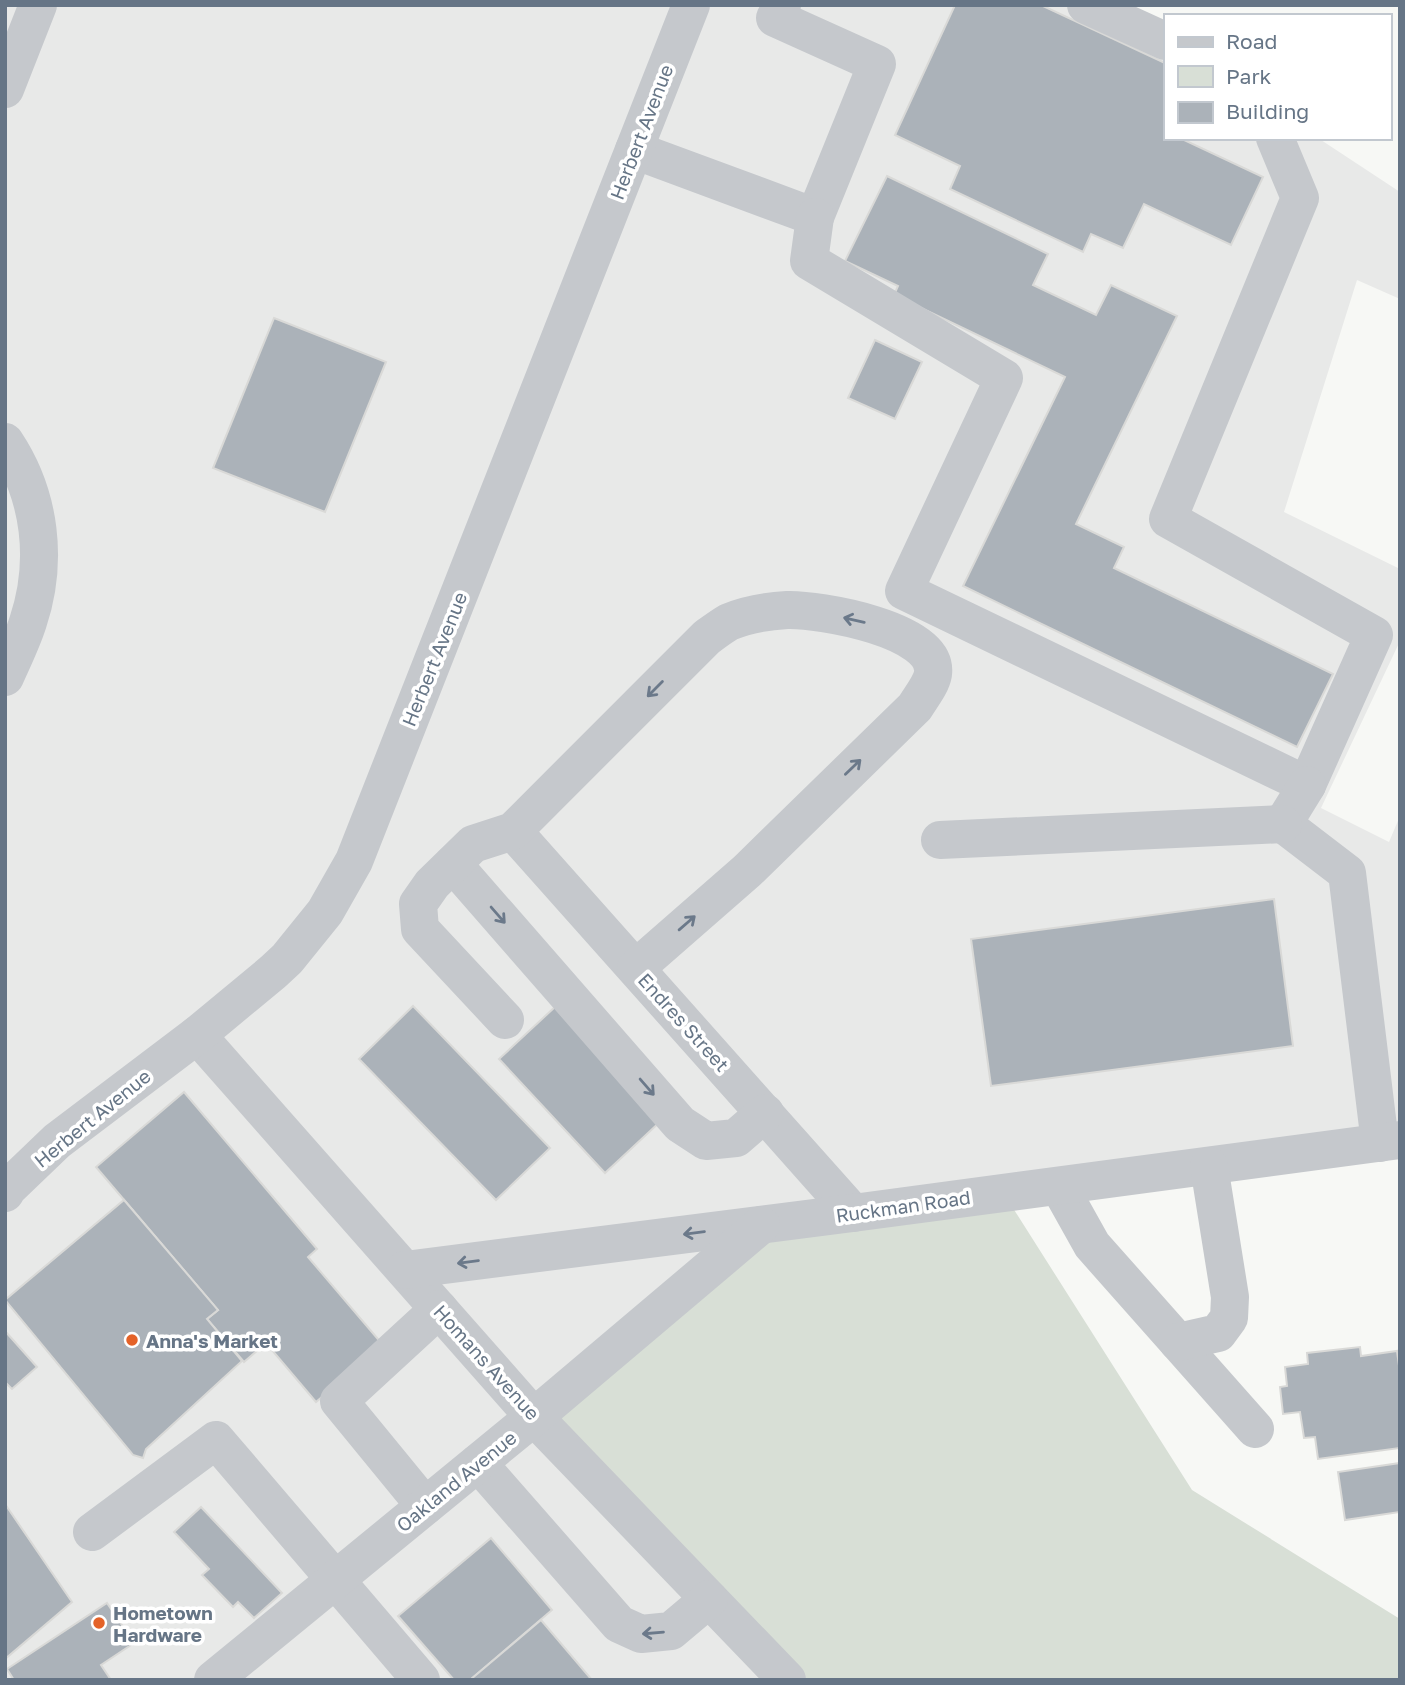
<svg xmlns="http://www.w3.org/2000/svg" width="1405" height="1685" font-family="'Golos Text',sans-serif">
<rect width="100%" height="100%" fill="#f7f8f5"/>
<path fill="#e8e9e8" d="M5,5H1113L1165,39V138H1318L1400,192V299L1357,280L1284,512L1400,569V641L1321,808L1389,842L1400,816V1155L1011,1205L790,1680H5Z"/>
<path fill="#d8dfd6" d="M1011,1205L1192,1490L1400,1619V1680H790L550,1423L770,1238Z"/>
<g fill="#abb2b9" stroke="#d9d9d7" stroke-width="2">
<path d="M955,5H1041L1165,63V138H1180L1263,177L1231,245L1144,204L1123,248L1091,234L1083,252L950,189L960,166L895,135Z"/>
<path d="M887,176L1048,254L1033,285L1096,315L1111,285L1177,316L1076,524L1124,547L1114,568L1333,674L1297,747L963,586L1065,377L894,295L898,286L845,261Z"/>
<path d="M274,318L386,362L325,512L213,468Z"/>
<path d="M875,340L922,362L895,419L848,398Z"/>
<path d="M1274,899L1293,1046L991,1086L971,939Z"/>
<path d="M413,1006L550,1148L496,1200L359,1059Z"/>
<path d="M556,1006L662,1120L605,1173L499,1059Z"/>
<path d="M184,1092L317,1249L308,1257L383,1345L316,1402L266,1343L244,1362L207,1319L218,1310L96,1167Z"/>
<path d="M124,1200L218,1310L207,1319L242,1361L146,1449L143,1458L133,1455L5,1300Z"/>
<path d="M5,1331L37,1367L12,1389L5,1382Z"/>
<path d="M1360,1347L1361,1356L1397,1351L1400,1373V1448L1318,1459L1315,1437L1304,1438L1300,1412L1283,1414L1280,1387L1287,1386L1285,1367L1308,1364L1307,1353Z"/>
<path d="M1400,1463V1512L1345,1520L1338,1472Z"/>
<path d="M5,1504L72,1602L5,1659Z"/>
<path d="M201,1507L282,1593L254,1618L238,1602L233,1607L202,1575L209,1569L174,1532Z"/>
<path d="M491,1538L552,1610L470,1680H454L398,1616Z"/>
<path d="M107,1603L134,1643L101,1665L111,1680H14L7,1669Z"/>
<path d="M541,1620L592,1680H470Z"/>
</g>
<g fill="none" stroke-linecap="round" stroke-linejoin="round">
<g stroke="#c5c8cc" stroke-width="38">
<path d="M1086,5L1165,41"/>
<path d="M5,89L38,5"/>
<path d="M634,150L815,217L877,64L775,18L782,5"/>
<path d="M815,217L809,261L1004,378L904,591L1307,785L1374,635L1168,519L1300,198L1275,138"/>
<path d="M5,442C41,496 48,562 28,622C22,641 13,659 5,677"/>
<path d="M1307,785L1283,824L1347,873L1380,1143"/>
<path d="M513,831L853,1213"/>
<path d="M940,840L1283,824"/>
<path d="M453,864L680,1124L706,1141L736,1138L765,1113"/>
<path d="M505,1020L420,929L418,904L432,884L473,844L513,831L707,637C714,632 722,626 729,622C746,615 769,611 787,610C818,609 939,629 933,674C931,685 921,697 915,707L747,871L636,968"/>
<path d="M197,1035L534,1417L787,1680"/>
<path d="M1059,1186L1092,1245L1255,1429"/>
<path d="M5,1193L8,1188L57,1141L197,1035L273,972L287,959L325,912L354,861L691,5"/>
<path d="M405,1270L853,1213L1400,1140"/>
<path d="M1178,1342L1218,1333L1229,1318L1230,1297L1209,1166"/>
<path d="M478,1463L619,1624L641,1634L671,1631L709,1599"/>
<path d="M425,1506L339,1401L439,1309"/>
<path d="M92,1532L216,1440L421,1680"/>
<path d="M213,1680L534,1417L761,1225"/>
</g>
</g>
<defs><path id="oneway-shaft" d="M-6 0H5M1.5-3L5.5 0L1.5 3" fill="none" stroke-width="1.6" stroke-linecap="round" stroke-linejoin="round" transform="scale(1.75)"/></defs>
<g stroke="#6b798a">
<use href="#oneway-shaft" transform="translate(854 620) rotate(-167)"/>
<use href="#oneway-shaft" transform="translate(655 689) rotate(135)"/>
<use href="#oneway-shaft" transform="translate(853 767) rotate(-44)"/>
<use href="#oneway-shaft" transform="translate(498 915) rotate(49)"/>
<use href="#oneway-shaft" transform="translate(687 923) rotate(-41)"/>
<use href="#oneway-shaft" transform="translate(647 1087) rotate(49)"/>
<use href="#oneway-shaft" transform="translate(694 1233) rotate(173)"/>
<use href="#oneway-shaft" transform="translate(468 1262) rotate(173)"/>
<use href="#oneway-shaft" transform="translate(653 1633) rotate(175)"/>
</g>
<g fill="#e46228" stroke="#fff" stroke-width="2.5">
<circle cx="132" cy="1340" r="7"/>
<circle cx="99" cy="1623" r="7"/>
</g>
<g text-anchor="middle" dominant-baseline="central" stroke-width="7" stroke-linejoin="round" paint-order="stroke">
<g font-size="19" fill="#667586" stroke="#fff">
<text transform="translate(641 132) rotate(-69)">Herbert Avenue</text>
<text transform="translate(434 659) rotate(-68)">Herbert Avenue</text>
<text transform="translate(684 1022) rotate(48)">Endres Street</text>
<text transform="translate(92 1118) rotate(-39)">Herbert Avenue</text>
<text transform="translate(903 1206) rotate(-8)">Ruckman Road</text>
<text transform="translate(487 1362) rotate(48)">Homans Avenue</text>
<text transform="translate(456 1481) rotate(-39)">Oakland Avenue</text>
</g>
<g font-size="19" font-weight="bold" fill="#667586" stroke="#fff" text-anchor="start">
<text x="146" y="1340">Anna's Market</text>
<text x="113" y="1612">Hometown<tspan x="113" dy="22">Hardware</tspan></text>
</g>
</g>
<rect width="1405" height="1685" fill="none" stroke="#667586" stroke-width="14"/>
<rect x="1164" y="14" width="228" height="126" fill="#ffffff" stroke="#c2c8cf" stroke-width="2"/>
<rect x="1178" y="37" width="35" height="10" fill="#c5c8cc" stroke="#c2c8cf" stroke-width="2"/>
<text x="1226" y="49" font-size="21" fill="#667586">Road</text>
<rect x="1178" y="66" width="35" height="21" fill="#d8dfd6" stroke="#c2c8cf" stroke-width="2"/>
<text x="1226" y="84" font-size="21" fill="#667586">Park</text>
<rect x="1178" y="102" width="35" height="21" fill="#abb2b9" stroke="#c2c8cf" stroke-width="2"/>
<text x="1226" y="119" font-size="21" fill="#667586">Building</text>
</svg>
